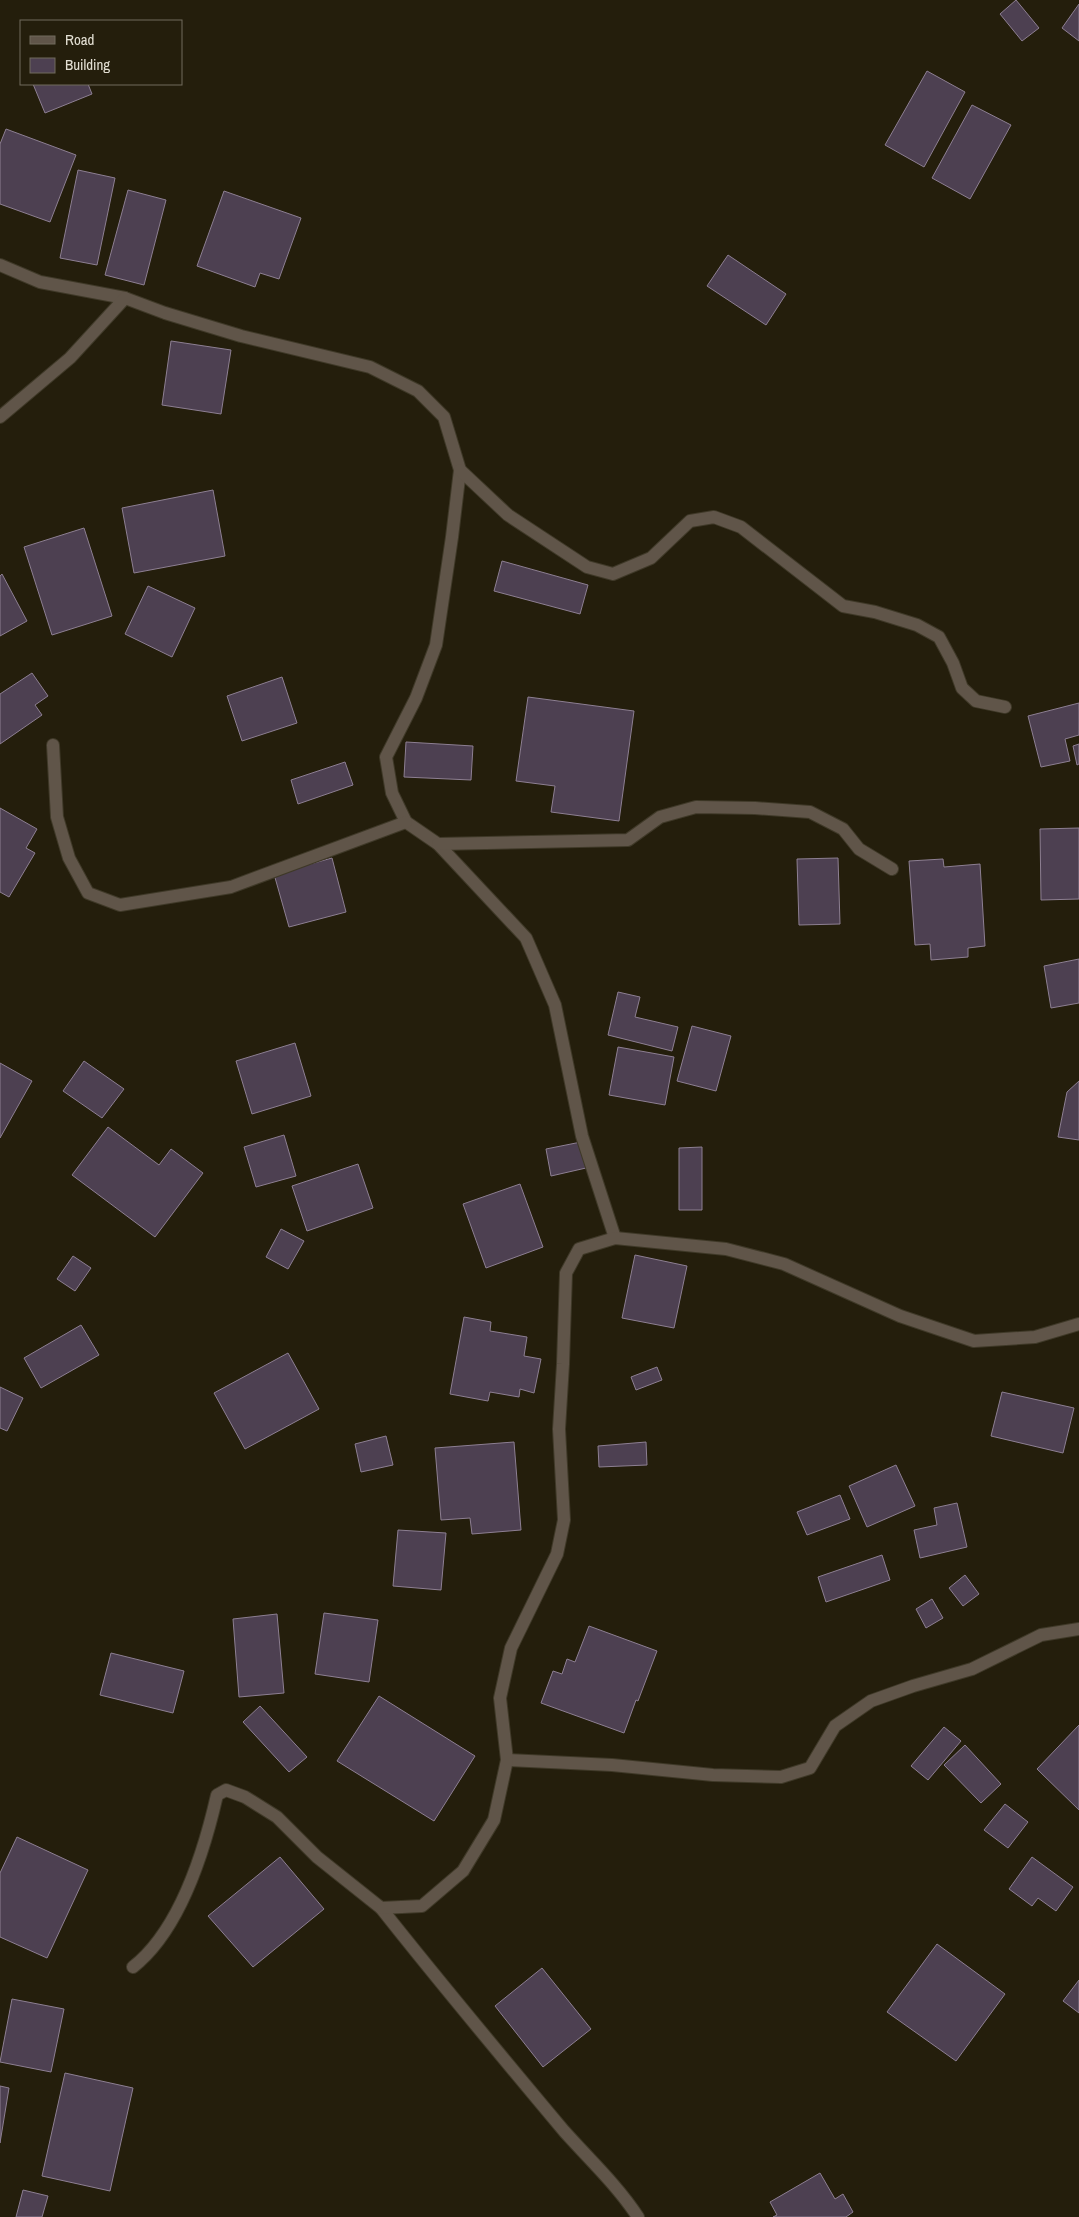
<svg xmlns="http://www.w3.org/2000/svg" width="1079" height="2217" font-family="'Archivo Narrow',sans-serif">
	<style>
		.building { fill: #4d4051; stroke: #8d7f92 }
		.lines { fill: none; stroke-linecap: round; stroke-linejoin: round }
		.street-casing { stroke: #3f3928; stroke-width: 14 }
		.street { stroke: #605549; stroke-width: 12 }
	</style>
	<rect width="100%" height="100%" fill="#241e0c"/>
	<!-- building -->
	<g class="building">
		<polygon points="1016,0 1039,28 1022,41 1000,14"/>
		<polygon points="1079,4 1079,41 1062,28"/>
		<polygon points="927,71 965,92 924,167 885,145"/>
		<polygon points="33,84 88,84 92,94 45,113"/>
		<polygon points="972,105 1011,125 970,199 932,178"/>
		<polygon points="6,129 76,155 50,222 0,204 0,144"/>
		<polygon points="78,170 115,178 97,265 60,258"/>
		<polygon points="128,190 166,200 144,285 105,275"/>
		<polygon points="224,191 301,218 279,279 260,273 255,287 197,266"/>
		<polygon points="728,255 786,294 766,325 707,286"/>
		<polygon points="171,341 231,350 221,414 162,405"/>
		<polygon points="213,490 225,556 134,573 122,508"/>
		<polygon points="84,528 112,616 52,635 24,547"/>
		<polygon points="502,561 588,585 580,614 494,591"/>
		<polygon points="2,574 27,621 0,636 0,576"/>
		<polygon points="148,586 195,608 172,657 125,634"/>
		<polygon points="32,673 48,696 35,705 42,715 0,744 0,694"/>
		<polygon points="282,677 297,723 242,741 227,696"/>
		<polygon points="528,697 634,711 619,821 551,812 555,786 516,781"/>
		<polygon points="1079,703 1079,735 1065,739 1070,761 1041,767 1028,716"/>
		<polygon points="406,742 473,746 471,780 404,777"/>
		<polygon points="1079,744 1079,764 1077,765 1073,746"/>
		<polygon points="345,762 353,785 298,804 291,780"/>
		<polygon points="0,808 37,829 26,848 35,853 9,897 0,892"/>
		<polygon points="1079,828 1079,899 1041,900 1040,829"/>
		<polygon points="332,858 346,912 289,927 274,874"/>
		<polygon points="838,858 840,924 799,925 797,859"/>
		<polygon points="943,859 944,867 980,864 985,946 968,948 968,957 931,960 930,944 915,945 909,861"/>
		<polygon points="1079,959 1079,1003 1051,1008 1044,966"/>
		<polygon points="618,992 640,997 635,1017 678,1027 672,1051 608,1035"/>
		<polygon points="692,1026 731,1036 716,1091 677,1081"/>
		<polygon points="295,1043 311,1096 252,1114 236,1061"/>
		<polygon points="618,1047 674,1057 665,1105 609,1095"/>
		<polygon points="84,1061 124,1089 102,1118 63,1091"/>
		<polygon points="0,1063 32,1081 0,1138"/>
		<polygon points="1079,1081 1079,1140 1058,1137 1067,1092"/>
		<polygon points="108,1127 159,1165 171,1149 203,1173 155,1237 72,1175"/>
		<polygon points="284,1135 296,1176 256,1187 244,1147"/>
		<polygon points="581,1142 586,1168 551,1176 546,1149"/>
		<polygon points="702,1147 702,1210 679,1210 679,1148"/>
		<polygon points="358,1164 373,1208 307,1231 292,1186"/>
		<polygon points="520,1184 543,1247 486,1268 463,1204"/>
		<polygon points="281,1229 304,1241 288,1269 266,1257"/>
		<polygon points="635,1255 687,1266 674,1328 622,1318"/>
		<polygon points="73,1256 91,1268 75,1291 57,1279"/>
		<polygon points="464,1317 491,1322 490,1331 527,1337 524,1356 541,1359 534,1393 520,1389 519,1397 490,1392 488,1401 450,1394"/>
		<polygon points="81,1325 99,1355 41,1388 24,1358"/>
		<polygon points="288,1353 319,1409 245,1449 214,1393"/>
		<polygon points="657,1367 662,1380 636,1390 631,1377"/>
		<polygon points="0,1387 23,1398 7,1431 0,1428"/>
		<polygon points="1002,1392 1074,1408 1063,1453 991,1436"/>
		<polygon points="386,1436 393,1465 361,1472 355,1444"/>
		<polygon points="514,1442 521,1530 472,1534 470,1518 441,1520 435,1448"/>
		<polygon points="646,1442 647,1465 599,1467 598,1446"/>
		<polygon points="896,1465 915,1506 867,1527 849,1486"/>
		<polygon points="840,1495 850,1519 807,1535 797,1512"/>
		<polygon points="957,1503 967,1547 920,1558 914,1530 937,1525 934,1508"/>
		<polygon points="398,1530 446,1533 441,1590 393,1586"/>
		<polygon points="882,1555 890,1580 826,1602 818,1577"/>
		<polygon points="965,1575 979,1594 963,1606 949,1588"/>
		<polygon points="932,1599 943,1618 926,1628 916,1609"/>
		<polygon points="324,1613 378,1620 369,1682 315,1674"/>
		<polygon points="277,1614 284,1693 239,1697 233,1619"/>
		<polygon points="589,1626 657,1651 638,1701 636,1700 624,1733 541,1703 553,1671 562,1674 567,1659 575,1662"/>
		<polygon points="111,1653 184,1671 173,1713 100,1695"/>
		<polygon points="379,1696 475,1756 434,1821 337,1761"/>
		<polygon points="260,1706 307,1757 289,1772 243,1722"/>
		<polygon points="1079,1725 1079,1810 1037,1769"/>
		<polygon points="944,1727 961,1741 928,1780 911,1766"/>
		<polygon points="965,1745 1001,1784 981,1803 944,1765"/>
		<polygon points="1005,1804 1028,1822 1008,1848 984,1830"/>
		<polygon points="17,1837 88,1870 47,1958 0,1937 0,1873"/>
		<polygon points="280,1857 324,1909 253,1967 208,1916"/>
		<polygon points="1032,1857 1073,1887 1056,1911 1038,1898 1032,1906 1009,1889"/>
		<polygon points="937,1944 1005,1994 956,2061 887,2012"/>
		<polygon points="542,1968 591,2029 543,2067 495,2006"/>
		<polygon points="1079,1980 1079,2013 1063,2001"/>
		<polygon points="12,1999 64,2009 51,2072 0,2062"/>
		<polygon points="65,2073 133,2088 110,2191 42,2176"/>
		<polygon points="0,2086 9,2088 0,2143"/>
		<polygon points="820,2173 835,2199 843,2194 853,2212 846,2217 773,2217 777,2215 770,2202"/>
		<polygon points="23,2190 48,2196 42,2217 16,2217"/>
	</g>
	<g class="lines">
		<defs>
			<g id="street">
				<polyline points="0,265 40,282 125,298 165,313 241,336 370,367 418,391 444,417 460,470 452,537 436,645 416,698 386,757 392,793 406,822 438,844 526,938 555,1005 582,1136 615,1238"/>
				<polyline points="0,417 70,358 125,298"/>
				<polyline points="460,470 508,515 587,567 613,574 651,558 690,521 714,517 741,527 843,606 875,612 917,625 939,637 953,663 962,688 976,701 1005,707"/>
				<polyline points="53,745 57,817 69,858 88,893 120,905 231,887 406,822"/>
				<polyline points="438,844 628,840 660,817 696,807 755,808 810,812 843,829 859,849 892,869"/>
				<polyline points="507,1760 612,1765 713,1775 781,1777 810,1768 835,1726 871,1701 913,1686 972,1669 1041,1635 1079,1629"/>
				<path d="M381,1908c60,76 121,149 183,223 25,28 53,54 74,86"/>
				<path d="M133,1967c47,-37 71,-115 84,-172l9,-5 19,7 32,20 40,40 64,51 41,-2 41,-35 31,-51 13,-60 -7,-62 11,-50 46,-94 7,-34 -5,-91 4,-65 3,-91 13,-24 36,-11 111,11 58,15 116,52 74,25 61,-4 44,-13"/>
			</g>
		</defs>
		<!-- street casing -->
		<use href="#street" class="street-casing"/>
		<!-- street -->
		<use href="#street" class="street"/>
	</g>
	<!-- legend -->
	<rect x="20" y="20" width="162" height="65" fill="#241e0c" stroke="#706b5c"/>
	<rect x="30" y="36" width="25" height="8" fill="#605549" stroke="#706b5c"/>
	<text x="65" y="45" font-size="15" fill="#e3dfd3">Road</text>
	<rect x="30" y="58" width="25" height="15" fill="#4d4051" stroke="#706b5c"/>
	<text x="65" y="70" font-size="15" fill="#e3dfd3">Building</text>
</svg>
